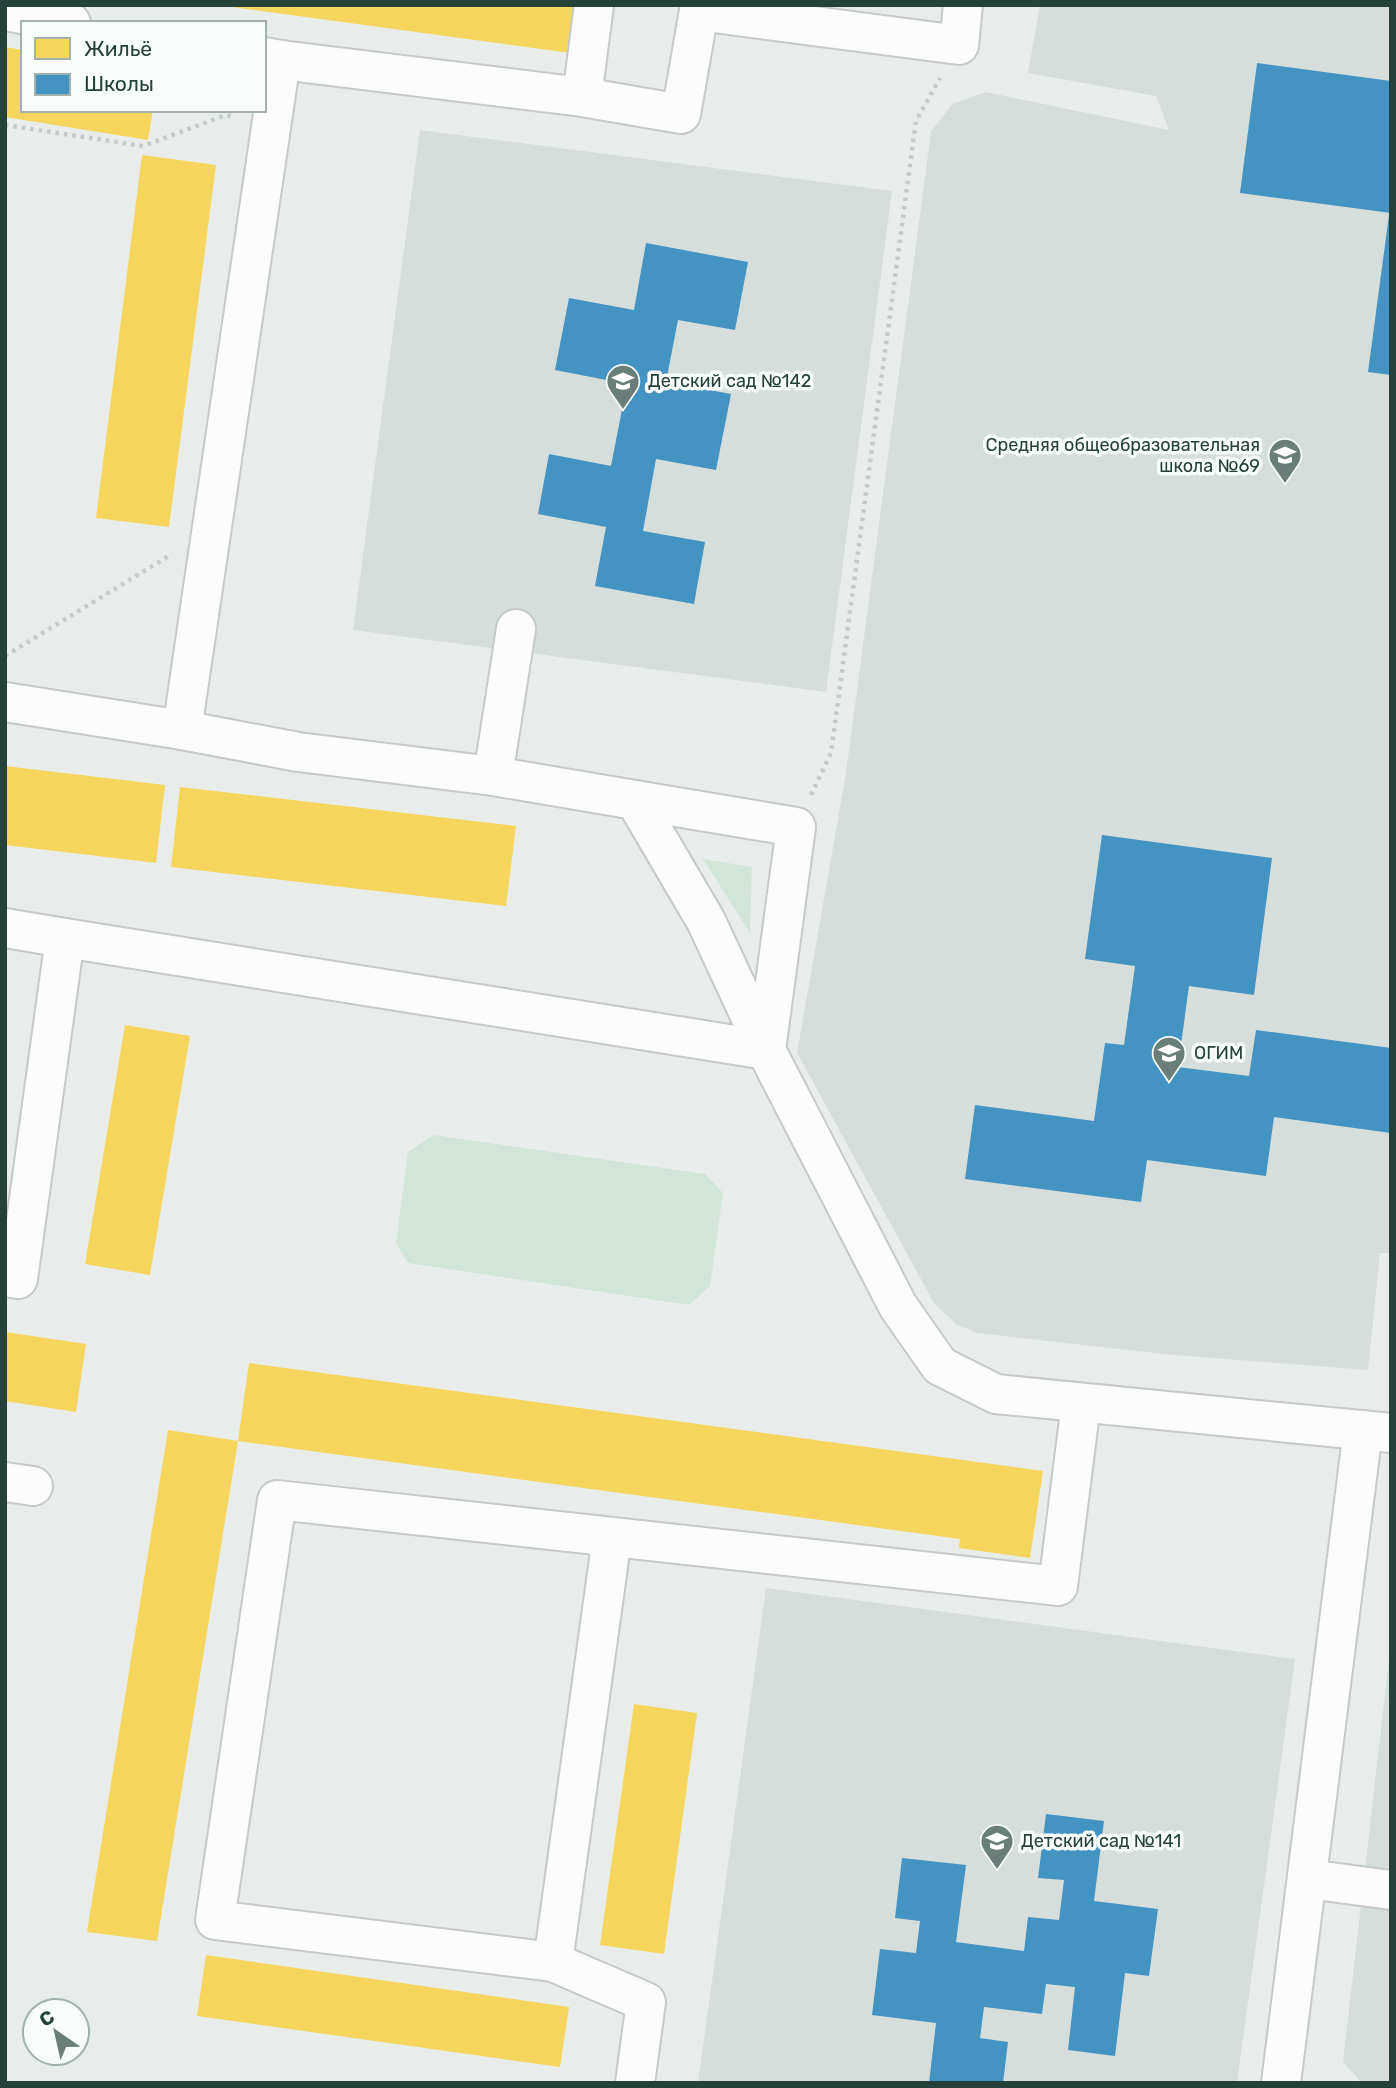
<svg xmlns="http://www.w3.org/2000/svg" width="1396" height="2088" font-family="Rubik,sans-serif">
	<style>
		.built { fill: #d6dedb }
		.green { fill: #d1e6d8 }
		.homes { fill: #f6d55c }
		.schools { fill: #4393c3 }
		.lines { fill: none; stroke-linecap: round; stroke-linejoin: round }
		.minor-casing { stroke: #c5cac8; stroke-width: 42 }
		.path { stroke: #c3ccca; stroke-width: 4.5; stroke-dasharray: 3.5 5; stroke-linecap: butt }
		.minor { stroke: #fcfcfc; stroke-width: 38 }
		.labels { text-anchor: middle; stroke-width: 7; stroke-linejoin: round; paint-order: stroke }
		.poi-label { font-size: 18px; fill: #24423a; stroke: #f7fbf9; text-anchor: start }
	</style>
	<rect width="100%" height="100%" fill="#e8edeb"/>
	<!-- built -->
	<g class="built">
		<polygon points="1040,5 1391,5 1391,1253 1380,1253 1368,1370 1173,1355 977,1333 956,1324 934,1303 797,1053 846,773 931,132 952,104 986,92 1169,130 1156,96 1028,73"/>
		<polygon points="420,130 892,191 826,692 353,630"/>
		<polygon points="766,1588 1295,1659 1237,2083 698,2083"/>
		<polygon points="1391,1642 1391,2083 1362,2083 1343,2062"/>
	</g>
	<!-- green -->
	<g class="green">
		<polygon points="703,859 752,867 750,933"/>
		<polygon points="433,1135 705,1174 723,1193 710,1286 689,1305 408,1263 396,1243 408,1152"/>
	</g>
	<!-- homes -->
	<g class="homes">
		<polygon points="232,5 577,5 570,53 232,7"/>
		<polygon points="5,47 23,50 23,110 153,110 148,140 5,117"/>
		<polygon points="142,155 216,165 169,527 96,518"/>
		<polygon points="5,766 165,785 156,863 5,845"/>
		<polygon points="180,787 516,826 506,906 171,867"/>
		<polygon points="125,1025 190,1036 150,1275 85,1264"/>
		<polygon points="5,1332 86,1344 76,1412 5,1401"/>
		<polygon points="249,1363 1043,1471 1030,1558 959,1548 960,1539 238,1441"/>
		<polygon points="168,1430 238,1441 157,1941 87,1932"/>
		<polygon points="634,1704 697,1713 664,1954 600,1945"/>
		<polygon points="206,1955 569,2007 560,2067 197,2016"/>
	</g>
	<!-- schools -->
	<g class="schools">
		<polygon points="1257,63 1391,81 1391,213 1240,193"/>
		<polygon points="1389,215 1391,215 1391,375 1368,372"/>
		<polygon points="646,243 748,262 735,330 678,320 666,382 731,394 716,470 656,459 643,531 705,542 694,604 595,586 606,527 538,514 549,454 611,466 627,384 555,370 569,298 634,310"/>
		<polygon points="1102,835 1272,858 1254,995 1189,986 1178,1067 1249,1076 1256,1030 1391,1048 1391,1133 1274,1117 1266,1176 1147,1160 1141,1202 965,1179 975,1105 1094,1121 1105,1043 1124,1045 1135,966 1085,959"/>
		<polygon points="1046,1814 1104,1821 1094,1901 1158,1909 1149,1976 1125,1973 1115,2056 1068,2050 1075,1987 1046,1984 1042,2014 984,2007 980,2038 1008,2042 1003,2083 929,2083 936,2023 872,2015 880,1949 916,1953 920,1921 895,1918 902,1858 966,1865 956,1942 1024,1951 1028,1917 1059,1920 1064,1880 1038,1878"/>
	</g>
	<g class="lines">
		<defs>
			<g id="minor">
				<polyline points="5,11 71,23"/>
				<polyline points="699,11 959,45 963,5"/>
				<polyline points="281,60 582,97 594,5"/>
				<polyline points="582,97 681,114 700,5"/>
				<polyline points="5,702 182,730 298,752 493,776 635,800 706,921 766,1050 898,1306 940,1366 996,1394 1391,1433"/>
				<polyline points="182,730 281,60 264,57"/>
				<polyline points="493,776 516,629"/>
				<polyline points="5,928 65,938 18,1279 5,1277"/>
				<polyline points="65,938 766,1050 796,827 635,800"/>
				<polyline points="5,1482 33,1486"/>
				<polyline points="1308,1879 1391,1890"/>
				<polyline points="553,1962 612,1538"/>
				<polyline points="635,2083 646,2002 553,1962 215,1920 277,1500 1058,1586 1081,1404"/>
				<polyline points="1281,2083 1363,1430"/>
			</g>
		</defs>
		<!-- minor casing -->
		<use href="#minor" class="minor-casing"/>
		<!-- path -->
		<g class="path">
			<polyline points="5,125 143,146 226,115 235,117"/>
			<polyline points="5,656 172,554"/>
			<polyline points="811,795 831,753 916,121 940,78"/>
		</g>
		<!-- minor -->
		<use href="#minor" class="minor"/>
	</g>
	<!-- icons -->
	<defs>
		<symbol id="school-pin" viewBox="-11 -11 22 30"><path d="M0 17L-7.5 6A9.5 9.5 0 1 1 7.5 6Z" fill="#697e78" stroke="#f7fbf9"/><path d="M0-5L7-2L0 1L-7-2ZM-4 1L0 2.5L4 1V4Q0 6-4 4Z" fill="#fff"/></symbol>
	</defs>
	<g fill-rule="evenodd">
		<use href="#school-pin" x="604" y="362" width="38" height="52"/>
		<use href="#school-pin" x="1266" y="436" width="38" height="52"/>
		<use href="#school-pin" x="1150" y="1034" width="38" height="52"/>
		<use href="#school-pin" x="978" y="1822" width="38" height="52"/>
	</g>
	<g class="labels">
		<!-- poi labels -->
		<g class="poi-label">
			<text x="648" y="387">Детский сад №142</text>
			<text x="1260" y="451" text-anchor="end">Средняя общеобразовательная<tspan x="1260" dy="21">школа №69</tspan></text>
			<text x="1194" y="1059">ОГИМ</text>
			<text x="1021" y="1847">Детский сад №141</text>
		</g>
	</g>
	<!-- border -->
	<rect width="1396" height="2088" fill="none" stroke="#24423a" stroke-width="14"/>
	<!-- legend -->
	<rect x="21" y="21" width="245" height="91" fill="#f7fbf9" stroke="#a3b1ad" stroke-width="2"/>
	<rect x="35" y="38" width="35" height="21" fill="#f6d55c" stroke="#a3b1ad" stroke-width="2"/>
	<text x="84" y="56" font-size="21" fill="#24423a">Жильё</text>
	<rect x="35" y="74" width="35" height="21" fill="#4393c3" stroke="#a3b1ad" stroke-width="2"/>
	<text x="84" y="91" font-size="21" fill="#24423a">Школы</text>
	<!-- north arrow -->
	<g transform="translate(56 2032) rotate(326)"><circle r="33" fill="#f7fbf9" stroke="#a3b1ad" stroke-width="2"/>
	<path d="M0-5L12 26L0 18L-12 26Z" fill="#697e78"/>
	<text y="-10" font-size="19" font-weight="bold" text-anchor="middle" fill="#24423a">С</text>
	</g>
</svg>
